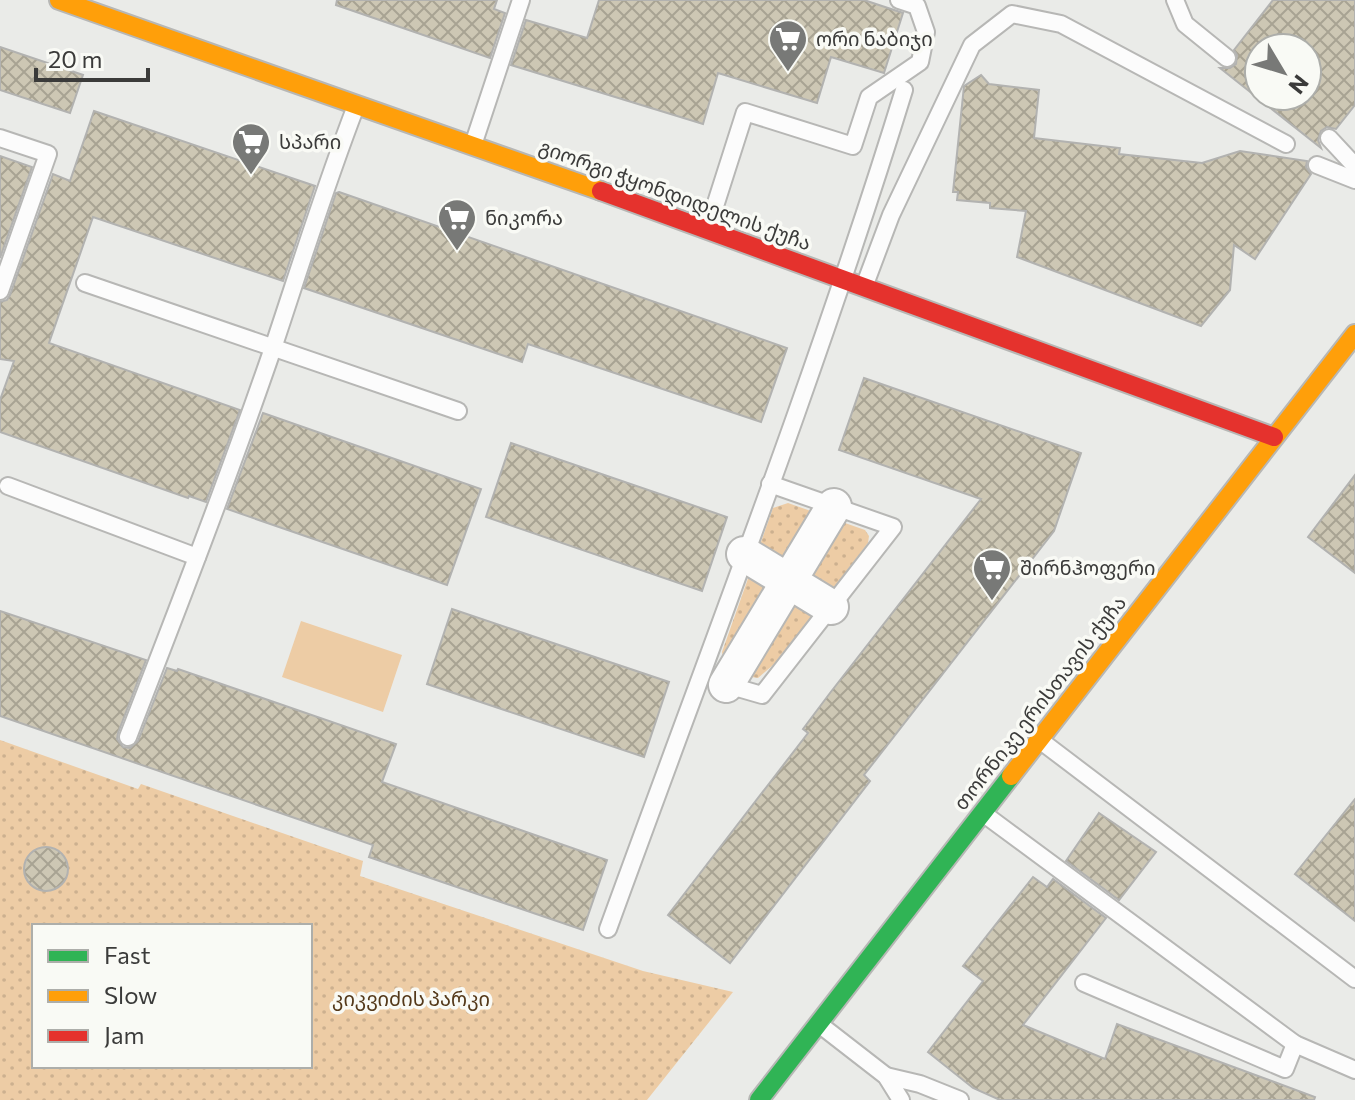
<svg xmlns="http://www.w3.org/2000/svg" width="1355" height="1100" font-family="Commissioner,'Noto Sans Georgian',sans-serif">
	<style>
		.grass { fill: #edcca5 }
		.park { fill: url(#park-dots); fill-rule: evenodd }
		.building { fill: url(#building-cross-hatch); stroke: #b2b2b0; stroke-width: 2; fill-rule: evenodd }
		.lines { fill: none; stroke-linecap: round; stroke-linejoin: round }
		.lane-casing { stroke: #b7b7b5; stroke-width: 20 }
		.street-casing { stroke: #b7b7b5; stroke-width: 38 }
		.fast-casing { stroke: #b7b7b5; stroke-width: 22 }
		.slow-casing { stroke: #b7b7b5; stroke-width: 22 }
		.jam-casing { stroke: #b7b7b5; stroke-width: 22 }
		.lane { stroke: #fcfcfc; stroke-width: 16 }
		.street { stroke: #fcfcfc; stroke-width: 34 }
		.fast { stroke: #30b455; stroke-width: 18 }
		.slow { stroke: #ff9f0a; stroke-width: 18 }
		.jam { stroke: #e5322d; stroke-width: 18 }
		.labels { text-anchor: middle; stroke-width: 7; stroke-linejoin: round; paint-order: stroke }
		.poi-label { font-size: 20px; fill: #3b3b3a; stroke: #f9faf5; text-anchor: start }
		.street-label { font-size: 20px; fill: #3b3b3a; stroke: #f9faf5 }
		.park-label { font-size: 20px; fill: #54391a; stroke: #f9faf5 }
	</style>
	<defs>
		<pattern id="park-dots" width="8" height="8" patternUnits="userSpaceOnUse" patternTransform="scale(2)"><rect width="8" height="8" fill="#edcca5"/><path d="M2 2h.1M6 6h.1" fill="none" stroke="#ccb08f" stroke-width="1.8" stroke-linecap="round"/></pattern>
		<pattern id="building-cross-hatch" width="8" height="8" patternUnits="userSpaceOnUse" patternTransform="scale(2)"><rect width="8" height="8" fill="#cdc7b4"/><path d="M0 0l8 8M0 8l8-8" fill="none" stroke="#a8a393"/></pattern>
	</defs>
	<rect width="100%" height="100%" fill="#eaebe8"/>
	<!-- grass -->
	<polygon class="grass" points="301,621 402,655 383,712 282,677"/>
	<!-- park -->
	<g class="park">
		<polygon points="788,503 865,530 869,536 868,543 779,660 758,678 738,675 724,663 722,652 773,508"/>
		<path d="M0,740l138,49 3,-5 222,77 -3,15 283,95 90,21 -86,108h-647zM34,926h276v140h-276z"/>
	</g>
	<!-- building -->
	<g class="building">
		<polygon points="337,0 497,0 494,9 505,13 490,58 336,5"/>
		<polygon points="599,0 864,0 903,13 884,73 831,57 817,103 718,73 703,124 511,65 526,20 587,38"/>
		<path d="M1273,0h82v105l-19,24 -9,-2 -6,4 -3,9 3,8 -101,-80h10l6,-4 1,-9 -3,-5zM1259,48h48v48h-48z"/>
		<polygon points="0,47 83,75 70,113 0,90"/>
		<polygon points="981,75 989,84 1039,90 1034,138 1120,148 1119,154 1202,163 1240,151 1307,161 1306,167 1311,174 1255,259 1234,245 1230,290 1201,326 1017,257 1026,211 990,208 990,203 957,200 958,192 953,192 964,86"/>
		<polygon points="94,111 315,186 283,281 93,217 49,343 240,410 206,502 189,496 188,498 0,432 0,400 14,361 0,359 0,302 7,300 10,295 53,174 70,181"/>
		<polygon points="0,156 32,167 0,258"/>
		<polygon points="339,192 787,348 761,422 528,344 522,362 304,288 336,193"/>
		<polygon points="864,378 1081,453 1054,531 864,775 870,781 730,963 668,915 808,733 803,729 830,693 981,499 839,450"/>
		<polygon points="263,413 481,489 447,585 227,509"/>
		<polygon points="511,443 727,517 702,591 486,517"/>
		<polygon points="1355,475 1355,573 1308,537"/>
		<polygon points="452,609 669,682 644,757 427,684"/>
		<polygon points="0,611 146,660 118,733 117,739 123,747 130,748 138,741 167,668 177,671 178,669 396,744 382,782 607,860 583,930 369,857 373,845 0,716"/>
		<polygon points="1355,799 1355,921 1295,874"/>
		<polygon points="1099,813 1156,852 1119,900 1066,861"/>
		<circle cx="46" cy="869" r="22"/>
		<polygon points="1033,877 1047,887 1053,879 1106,918 1023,1025 1105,1059 1117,1024 1315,1097 1314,1100 1000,1100 973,1088 928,1052 983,981 963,966"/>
	</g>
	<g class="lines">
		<defs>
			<g id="lane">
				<polyline points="1175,0 1185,24 1227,58"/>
				<polyline points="0,138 48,154 0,291"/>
				<polyline points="1329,138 1355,166"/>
				<polyline points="474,142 521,0"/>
				<polyline points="1317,165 1355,180"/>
				<polyline points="708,228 745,112 853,146 869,97 920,62 926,32 917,6 899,0"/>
				<polyline points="85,283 458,411"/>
				<polyline points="864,287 891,215 972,45 1012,14 1061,24 1286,144"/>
				<polyline points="8,486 197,557"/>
				<polyline points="724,684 762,695 893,527 770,484"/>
				<path d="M128,737c50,-129 100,-258 145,-389 27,-81 52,-162 83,-242"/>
				<polyline points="1041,741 1355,979"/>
				<polyline points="984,814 1295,1044"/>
				<path d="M608,929c101,-278 209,-556 296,-839"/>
				<polyline points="1084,983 1285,1069 1295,1044 1355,1070"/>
				<polyline points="819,1024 886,1076 901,1100"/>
				<polyline points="886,1076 920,1084 960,1100"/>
			</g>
			<g id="street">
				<polyline points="744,554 831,607"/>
				<polyline points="726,685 834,506"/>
			</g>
			<polyline id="fast" points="759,1100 1011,776"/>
			<g id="slow">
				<polyline points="59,0 601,191"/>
				<polyline points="1011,776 1355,334"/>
			</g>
			<polyline id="jam" points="601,191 1274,437"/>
		</defs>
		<!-- lane casing -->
		<use href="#lane" class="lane-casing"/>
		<!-- street casing -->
		<use href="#street" class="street-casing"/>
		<!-- fast casing -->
		<use href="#fast" class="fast-casing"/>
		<!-- slow casing -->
		<use href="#slow" class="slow-casing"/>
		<!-- jam casing -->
		<use href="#jam" class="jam-casing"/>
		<!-- lane -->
		<use href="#lane" class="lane"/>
		<!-- street -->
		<use href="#street" class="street"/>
		<!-- fast -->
		<use href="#fast" class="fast"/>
		<!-- slow -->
		<use href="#slow" class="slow"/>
		<!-- jam -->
		<use href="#jam" class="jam"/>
	</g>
	<!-- icons -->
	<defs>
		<symbol id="supermarket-pin" viewBox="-11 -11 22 30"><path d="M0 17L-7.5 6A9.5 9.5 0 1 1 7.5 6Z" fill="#787977" stroke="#f9faf5"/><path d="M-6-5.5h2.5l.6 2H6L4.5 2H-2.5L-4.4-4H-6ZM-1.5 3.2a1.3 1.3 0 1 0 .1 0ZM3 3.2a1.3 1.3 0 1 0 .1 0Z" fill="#fff"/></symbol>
	</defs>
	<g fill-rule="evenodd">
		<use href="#supermarket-pin" x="766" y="17" width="44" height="60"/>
		<use href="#supermarket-pin" x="229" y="120" width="44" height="60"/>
		<use href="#supermarket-pin" x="435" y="196" width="44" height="60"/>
		<use href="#supermarket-pin" x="970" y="546" width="44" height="60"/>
	</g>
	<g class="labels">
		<!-- poi labels -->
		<g class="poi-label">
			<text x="816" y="46">ორი ნაბიჯი</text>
			<text x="279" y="149">სპარი</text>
			<text x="485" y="225">ნიკორა</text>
			<text x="1020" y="575">შირნჰოფერი</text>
		</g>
		<!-- street labels -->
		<g class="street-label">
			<text transform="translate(675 195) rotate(20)" y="7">გიორგი ჭყონდიდელის ქუჩა</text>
			<text transform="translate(1040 703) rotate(-52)" y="7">თორნიკე ერისთავის ქუჩა</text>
		</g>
		<!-- park labels -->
		<g class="park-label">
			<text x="411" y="1006">კიკვიძის პარკი</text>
		</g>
	</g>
	<!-- legend -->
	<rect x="32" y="924" width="280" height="144" fill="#f9faf5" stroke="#adaeaa" stroke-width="2"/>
	<rect x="48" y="950" width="40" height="12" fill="#30b455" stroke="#adaeaa" stroke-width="2"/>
	<text x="104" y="964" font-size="24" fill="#3b3b3a">Fast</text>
	<rect x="48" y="990" width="40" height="12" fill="#ff9f0a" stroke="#adaeaa" stroke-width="2"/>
	<text x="104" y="1004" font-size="24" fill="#3b3b3a">Slow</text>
	<rect x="48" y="1030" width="40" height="12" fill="#e5322d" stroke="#adaeaa" stroke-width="2"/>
	<text x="104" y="1044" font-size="24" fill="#3b3b3a">Jam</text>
	<!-- north arrow -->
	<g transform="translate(1283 72) rotate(128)"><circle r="38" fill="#f9faf5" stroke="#adaeaa" stroke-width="2"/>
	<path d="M0-6L14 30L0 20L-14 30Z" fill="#787977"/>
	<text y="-12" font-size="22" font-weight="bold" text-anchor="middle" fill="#3b3b3a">N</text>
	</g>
	<!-- scale -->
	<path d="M36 68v12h112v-12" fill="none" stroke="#3b3b3a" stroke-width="4"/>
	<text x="48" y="68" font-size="24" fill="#3b3b3a" stroke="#f9faf5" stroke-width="6" paint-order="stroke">20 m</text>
</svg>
